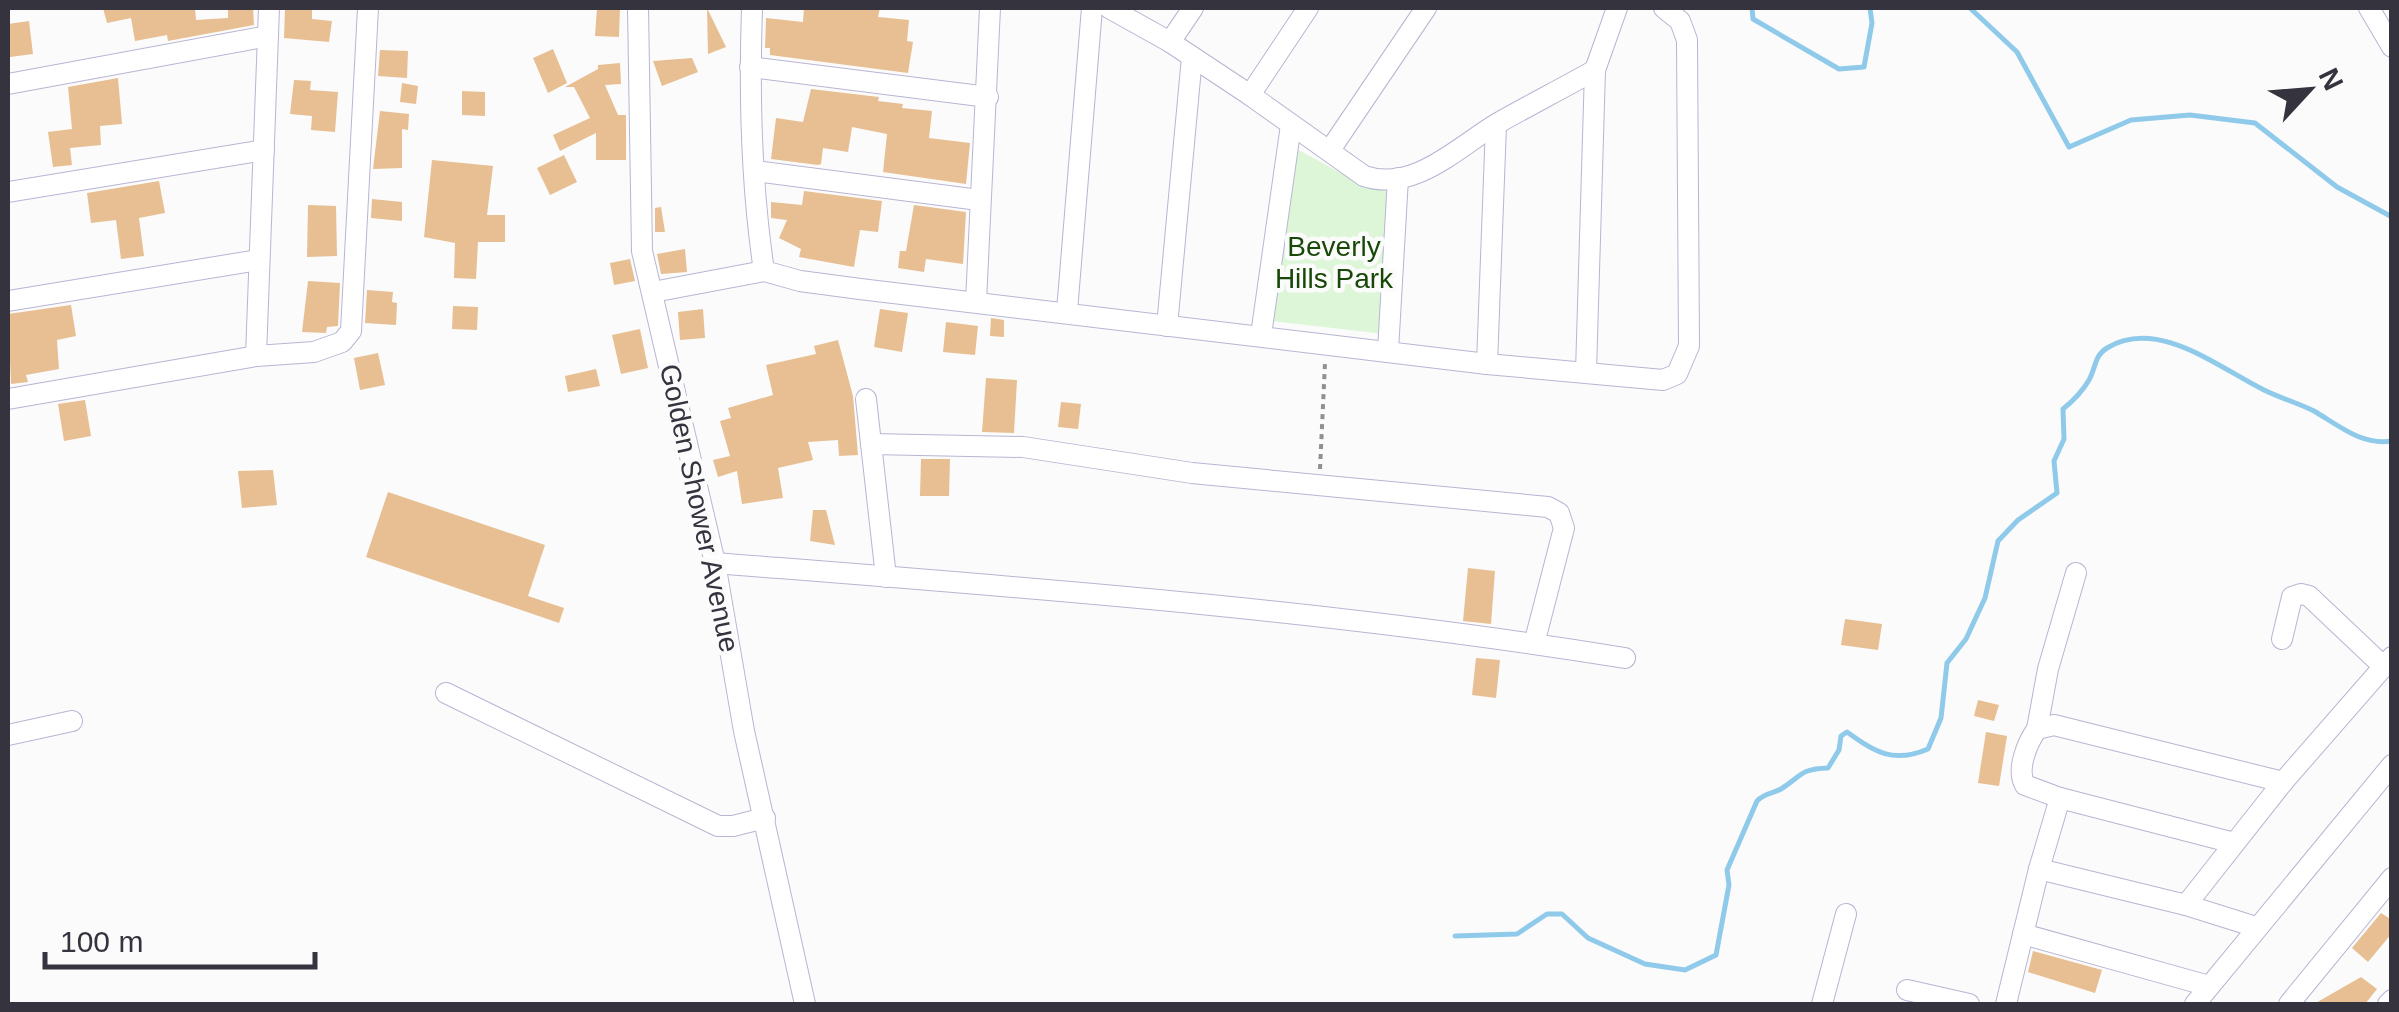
<svg xmlns="http://www.w3.org/2000/svg" width="2399" height="1012" font-family="Helvetica,sans-serif">
	<style>
		.green { fill: #ddf6d7 }
		.lines { fill: none; stroke-linecap: round; stroke-linejoin: round }
		.stream { stroke: #90caea; stroke-width: 5 }
		.building { fill: #e7bf92 }
		.minor-casing { stroke: #b8b5d2; stroke-width: 22 }
		.path { stroke: #8f8f95; stroke-width: 4; stroke-dasharray: 5 5; stroke-linecap: butt }
		.minor { stroke: #fff; stroke-width: 20 }
		.labels { text-anchor: middle; stroke-width: 9; stroke-linejoin: round; paint-order: stroke }
		.park-label { font-size: 28px; fill: #184808; stroke: #fbfbfb }
		.street-label { font-size: 28px; fill: #34333e; stroke: #fbfbfb }
	</style>
	<rect width="100%" height="100%" fill="#fbfbfb"/>
	<!-- green -->
	<polygon class="green" points="1293,147 1363,185 1393,181 1384,334 1272,321"/>
	<g class="lines">
		<!-- stream -->
		<g class="stream">
			<polyline points="1752,8 1753,19 1839,69 1864,67 1872,23 1870,8"/>
			<polyline points="1970,8 2017,52 2069,147 2131,120 2190,115 2255,123 2337,187 2392,217"/>
			<path d="M1455,936l62,-2 30,-20h15l26,24 57,26 40,6 31,-15 13,-70 -2,-15 30,-69c8,-8 15,-7 24,-12 21,-13 18,-20 47,-21l11,-18 2,-14 6,-4c28,20 46,32 81,17l13,-31 6,-55 19,-24 19,-41 13,-57 20,-21 39,-27 -3,-32 10,-22 -1,-30c10,-8 19,-17 26,-29 7,-12 5,-24 18,-32 51,-31 112,20 157,42 16,8 34,13 50,21 24,14 48,35 78,30"/>
		</g>
	</g>
	<!-- building -->
	<g class="building">
		<polygon points="103,8 195,8 196,20 228,18 228,9 253,8 254,25 168,41 167,35 135,41 131,18 107,23"/>
		<polygon points="285,8 312,8 312,19 332,21 329,42 284,38"/>
		<polygon points="597,8 620,8 619,37 595,36"/>
		<polygon points="707,8 726,47 708,54"/>
		<polygon points="804,8 880,8 878,17 909,20 907,41 913,42 908,73 770,55 770,48 765,48 766,18 803,22"/>
		<polygon points="29,21 33,54 10,57 8,24"/>
		<polygon points="553,49 567,83 548,93 533,58"/>
		<polygon points="380,50 408,51 407,78 378,76"/>
		<polygon points="692,58 698,72 662,86 653,61"/>
		<polygon points="620,63 621,84 605,85 618,115 626,115 626,160 596,160 596,133 560,151 553,135 590,118 574,87 565,87 598,69 598,65"/>
		<polygon points="118,78 122,124 100,126 101,145 70,148 72,165 53,167 48,132 72,129 68,87"/>
		<polygon points="294,80 311,81 310,90 338,92 335,132 311,130 312,116 290,114"/>
		<polygon points="402,83 418,86 416,104 400,102"/>
		<polygon points="811,89 879,97 878,101 903,104 902,108 932,111 929,138 970,143 966,184 883,172 887,134 852,127 848,152 823,148 821,164 818,165 771,159 776,118 803,122"/>
		<polygon points="462,91 485,92 485,116 462,115"/>
		<polygon points="380,111 409,114 408,130 402,129 402,168 373,169"/>
		<polygon points="564,155 577,182 550,195 537,168"/>
		<polygon points="432,160 493,166 487,215 505,215 505,242 478,242 476,279 454,278 455,243 424,237"/>
		<polygon points="159,181 165,213 139,218 144,256 121,259 116,220 91,223 87,193"/>
		<polygon points="804,191 882,201 878,232 860,230 854,267 799,257 801,249 779,238 787,220 771,218 771,202 802,205"/>
		<polygon points="372,199 402,202 402,221 371,218"/>
		<polygon points="308,205 336,206 337,256 307,257"/>
		<polygon points="914,205 966,212 963,264 926,259 924,272 898,268 900,251 906,251"/>
		<polygon points="661,207 665,232 655,232 655,208"/>
		<polygon points="685,249 687,272 661,274 657,254"/>
		<polygon points="630,259 635,281 614,285 610,263"/>
		<polygon points="308,281 340,283 338,326 327,327 326,333 302,332"/>
		<polygon points="367,290 393,292 392,302 397,303 396,325 365,323"/>
		<polygon points="71,305 76,336 57,340 59,369 26,375 28,382 11,384 8,314"/>
		<polygon points="453,306 478,307 477,330 452,329"/>
		<polygon points="703,309 705,338 680,340 678,312"/>
		<polygon points="880,309 908,313 902,352 874,347"/>
		<polygon points="991,318 1004,320 1004,337 990,336"/>
		<polygon points="946,322 978,326 975,355 943,352"/>
		<polygon points="640,329 648,368 621,374 612,335"/>
		<polygon points="838,340 853,396 858,455 839,456 838,440 808,442 813,460 778,468 783,498 742,504 737,471 718,477 713,460 730,456 720,421 731,418 728,408 773,395 766,365 816,354 814,346"/>
		<polygon points="378,353 385,385 360,390 354,358"/>
		<polygon points="596,369 600,386 568,392 565,376"/>
		<polygon points="986,378 1017,380 1014,433 982,432"/>
		<polygon points="85,400 91,436 64,441 58,404"/>
		<polygon points="1061,402 1081,404 1078,429 1058,427"/>
		<polygon points="921,459 950,459 949,496 920,496"/>
		<polygon points="273,470 277,505 242,508 238,471"/>
		<polygon points="388,492 545,545 528,596 564,608 559,623 366,557"/>
		<polygon points="813,510 826,510 835,545 810,541"/>
		<polygon points="1468,568 1495,571 1491,624 1463,621"/>
		<polygon points="1845,619 1882,624 1878,650 1841,645"/>
		<polygon points="1476,658 1500,660 1496,698 1472,695"/>
		<polygon points="1978,700 1999,705 1994,721 1974,716"/>
		<polygon points="1986,732 2007,736 1999,786 1978,783"/>
		<polygon points="2381,913 2392,920 2392,933 2368,962 2352,948"/>
		<polygon points="2033,951 2102,970 2095,993 2028,972"/>
		<polygon points="2361,977 2377,989 2365,1004 2314,1004"/>
	</g>
	<g class="lines">
		<defs>
			<g id="minor">
				<polyline points="638,8 642,251 715,563 744,731 805,1004"/>
				<path d="M752,8c-3,87 -1,176 12,263"/>
				<path d="M1109,8l61,34 80,53 114,81c50,17 95,-30 134,-53 32,-18 65,-35 97,-53"/>
				<polyline points="2369,8 2392,47"/>
				<polyline points="1170,42 1193,8"/>
				<polyline points="750,67 988,97"/>
				<polyline points="8,84 268,36"/>
				<polyline points="1250,95 1308,8"/>
				<polyline points="1330,150 1426,8"/>
				<polyline points="755,171 979,200"/>
				<polyline points="8,192 264,150"/>
				<polyline points="653,292 764,271 800,281 860,289 1487,364 1663,380 1677,374 1689,346 1687,40 1680,21 1664,8"/>
				<polyline points="8,301 258,260"/>
				<polyline points="976,302 990,8"/>
				<polyline points="1067,311 1092,8"/>
				<polyline points="1167,326 1192,57"/>
				<polyline points="1261,335 1291,125"/>
				<polyline points="1388,351 1398,178"/>
				<polyline points="256,356 269,8"/>
				<polyline points="1487,364 1496,125"/>
				<polyline points="1586,372 1595,70 1617,8"/>
				<polyline points="8,399 256,356 314,352 342,342 351,331 368,8"/>
				<polyline points="866,399 886,577"/>
				<polyline points="871,444 1023,447 1192,473 1548,507 1559,513 1564,528 1534,644"/>
				<path d="M715,563c304,24 609,46 910,95"/>
				<polyline points="2282,639 2292,597 2301,594 2309,596 2383,666"/>
				<polyline points="446,693 718,826 733,826 765,818"/>
				<polyline points="2037,729 2048,669 2076,573"/>
				<polyline points="8,735 72,721"/>
				<path d="M2234,843l-174,-45 -35,-13c-9,-15 2,-42 12,-56l17,-4 229,57"/>
				<polyline points="2039,869 2186,905 2256,927"/>
				<polyline points="2186,905 2283,782 2392,657"/>
				<polyline points="2023,934 2209,986"/>
				<polyline points="1907,990 1969,1004"/>
				<polyline points="1822,1004 1846,914"/>
				<polyline points="2006,1004 2039,869 2060,798"/>
				<polyline points="2195,1004 2392,765"/>
				<polyline points="2289,1004 2392,878"/>
				<polyline points="2388,1004 2392,1000"/>
			</g>
		</defs>
		<!-- minor casing -->
		<use href="#minor" class="minor-casing"/>
		<!-- path -->
		<polyline class="path" points="1320,469 1325,363"/>
		<!-- minor -->
		<use href="#minor" class="minor"/>
	</g>
	<g class="labels">
		<!-- park labels -->
		<g class="park-label">
			<text x="1334" y="256">Beverly<tspan x="1334" dy="32">Hills Park</tspan></text>
		</g>
		<!-- street labels -->
		<g class="street-label">
			<text transform="translate(700 508) rotate(78)" y="10">Golden Shower Avenue</text>
		</g>
	</g>
	<!-- border -->
	<rect width="2399" height="1012" fill="none" stroke="#34333e" stroke-width="20"/>
	<!-- north arrow -->
	<g transform="translate(2309 90) rotate(64)" stroke="#fbfbfb" stroke-width="8" paint-order="stroke">
	<path d="M0-8L18 38L0 25L-18 38Z" fill="#34333e"/>
	<text y="-15" font-size="28" font-weight="bold" text-anchor="middle" fill="#34333e">N</text>
	</g>
	<!-- scale -->
	<path d="M45 952v15h270v-15" fill="none" stroke="#34333e" stroke-width="5"/>
	<text x="60" y="952" font-size="30" fill="#34333e" stroke="#fbfbfb" stroke-width="8" paint-order="stroke">100 m</text>
</svg>
